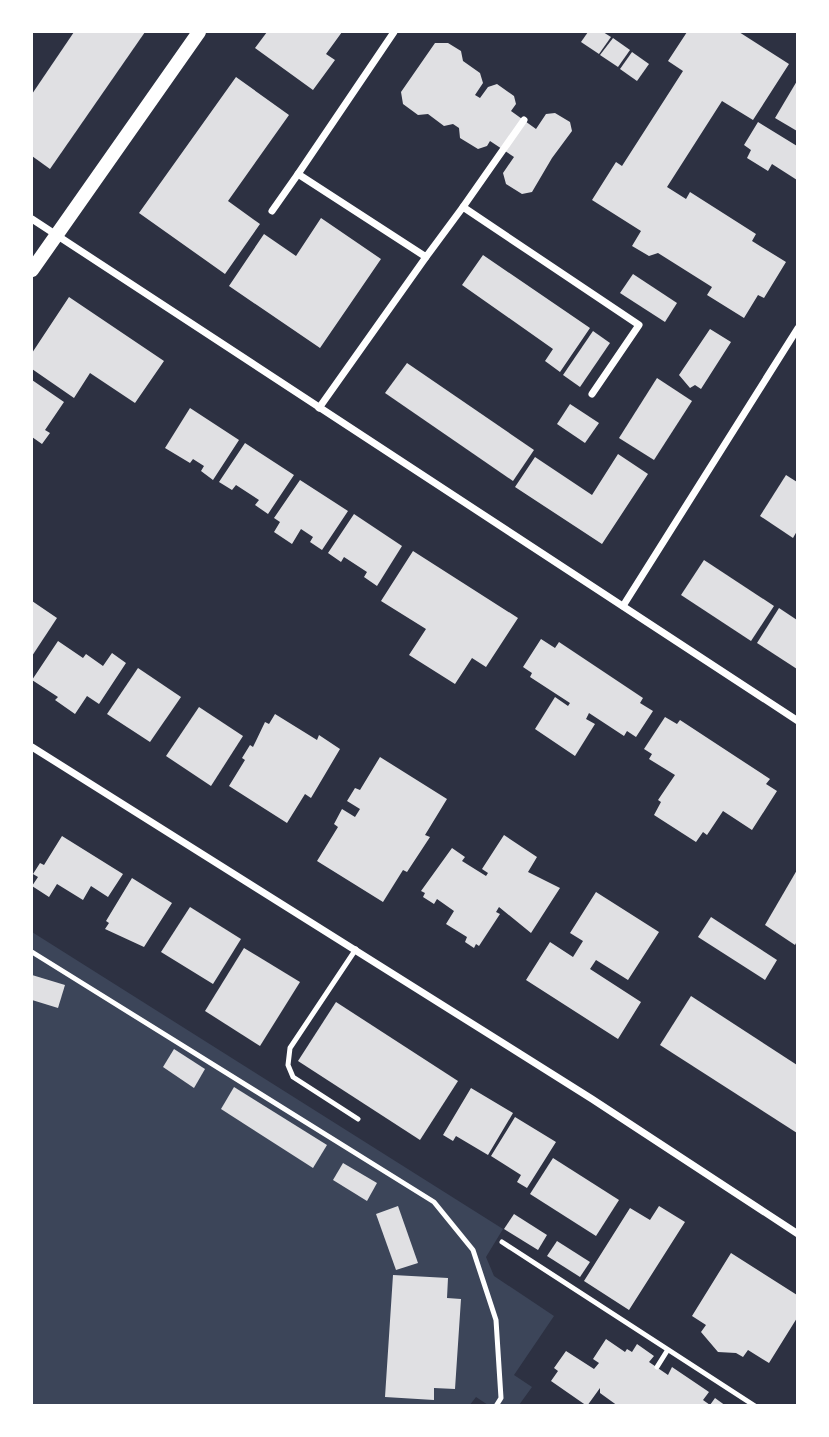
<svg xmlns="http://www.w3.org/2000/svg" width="829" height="1437" font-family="'Alegreya Sans',sans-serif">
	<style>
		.green { fill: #3c4559 }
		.building { fill: #e0e0e3 }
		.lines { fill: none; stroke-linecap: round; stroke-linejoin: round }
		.service { stroke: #fff; stroke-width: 5 }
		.minor { stroke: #fff; stroke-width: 7 }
		.secondary { stroke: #fff; stroke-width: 14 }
	</style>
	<rect width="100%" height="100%" fill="#2d3142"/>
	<!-- green -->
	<polygon class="green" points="32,932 503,1229 486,1257 494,1276 554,1316 514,1375 532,1387 519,1405 488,1405 476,1397 469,1406 32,1405"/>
	<!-- building -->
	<g class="building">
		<polygon points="74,32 145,32 50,169 32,156 32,94"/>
		<polygon points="267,32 342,32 326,54 335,60 313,90 255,48"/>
		<polygon points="588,32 603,32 611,37 599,54 581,42"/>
		<polygon points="687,32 739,32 789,64 753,120 722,101 667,187 686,199 690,192 756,234 752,241 786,262 764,298 758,295 744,318 707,295 712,287 658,253 649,256 632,246 641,231 592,200 616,162 622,166 683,71 668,61"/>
		<polygon points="613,38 630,50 618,67 600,55"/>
		<polygon points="435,43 448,43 461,51 463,61 480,73 483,83 475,95 480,98 488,87 497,84 514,96 516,104 511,111 536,129 546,114 555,113 570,122 572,131 552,158 532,192 522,194 506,184 503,173 514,157 490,141 487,146 478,149 460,138 459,128 453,124 444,126 428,114 418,115 403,104 401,92"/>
		<polygon points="632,52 649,64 637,81 620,69"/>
		<polygon points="236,77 289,115 228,201 260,224 225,274 139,213"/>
		<polygon points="797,81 797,131 775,118"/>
		<polygon points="758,122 797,146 797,180 772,164 768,171 747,158 751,150 744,145"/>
		<polygon points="321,218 381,259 320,348 229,286 264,234 296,256"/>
		<polygon points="483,255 590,328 560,372 545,361 553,349 462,285"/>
		<polygon points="633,274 677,303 665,322 620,293"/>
		<polygon points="69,297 164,361 135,403 90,373 74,398 32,369 32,353"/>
		<polygon points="710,329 731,342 701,389 695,385 690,388 679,375"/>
		<polygon points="593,331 610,343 580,387 563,375"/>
		<polygon points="407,363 534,450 513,481 385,393"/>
		<polygon points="657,378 692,401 654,460 619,438"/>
		<polygon points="32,380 64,402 45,430 50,433 42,444 32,437"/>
		<polygon points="570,404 599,423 585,443 557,424"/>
		<polygon points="190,408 239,440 213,480 201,471 204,466 193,459 190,463 165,448"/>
		<polygon points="245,443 294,475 268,514 255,505 259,500 236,485 232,490 219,482"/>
		<polygon points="618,454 648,474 602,544 515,487 535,457 592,495"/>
		<polygon points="786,475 797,482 797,531 793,538 760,516"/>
		<polygon points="300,480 348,511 322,550 310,542 313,537 301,529 292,544 274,532 280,522 274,518"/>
		<polygon points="354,514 402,546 377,586 364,577 367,572 344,557 341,562 328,553"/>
		<polygon points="413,551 518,618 486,667 472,658 455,684 409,655 426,629 381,601"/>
		<polygon points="704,560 774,606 751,641 681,595"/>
		<polygon points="32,601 57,618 32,656"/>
		<polygon points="779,608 797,620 797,669 757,643"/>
		<polygon points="541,639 555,648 559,642 643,698 640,703 653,711 636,737 627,731 624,736 589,713 586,719 595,724 575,756 535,729 555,697 568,706 570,703 530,677 532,673 523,667"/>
		<polygon points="58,641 83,658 86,654 103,666 112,653 126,663 99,704 87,696 75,714 55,700 58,697 32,680"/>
		<polygon points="138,668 181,697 150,742 107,714"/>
		<polygon points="199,707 243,736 211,786 166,756"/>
		<polygon points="275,714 317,740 319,735 340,749 311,798 305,794 287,823 229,786 245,760 242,758 250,745 253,747 265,722 269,724"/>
		<polygon points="665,717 677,724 680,720 770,779 766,784 777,791 752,830 723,811 707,835 703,832 696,842 654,815 661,802 658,800 675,775 649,759 652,754 644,749"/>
		<polygon points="380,757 447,799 425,835 430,837 407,872 403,870 383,902 317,861 338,827 334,824 342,809 355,817 360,809 347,801 355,788 360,790"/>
		<polygon points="504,835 537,857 528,872 560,888 531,933 499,907 496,912 500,914 479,946 476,944 474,948 465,942 467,937 446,924 454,911 437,899 434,904 423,897 425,893 421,891 452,848 465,857 462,861 486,876 488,873 482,869"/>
		<polygon points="62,836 123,874 108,897 91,886 83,900 57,884 49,897 32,886 38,877 33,874 40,863 44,865"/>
		<polygon points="797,870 797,941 795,945 765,925"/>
		<polygon points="132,878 172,903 144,947 105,929 109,923 106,921"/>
		<polygon points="596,892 659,932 628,980 596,960 590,969 641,1002 618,1039 526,980 550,942 573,957 583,941 570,933"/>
		<polygon points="190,907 241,939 213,984 161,952"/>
		<polygon points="711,917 777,960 765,980 698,937"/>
		<polygon points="244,948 300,982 260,1046 205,1011"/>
		<polygon points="32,975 65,985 58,1008 32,1000"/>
		<polygon points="691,996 797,1065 797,1133 660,1045"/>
		<polygon points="336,1002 458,1081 420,1140 298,1061"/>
		<polygon points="174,1049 205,1069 194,1088 163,1067"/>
		<polygon points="234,1087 327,1145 313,1168 221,1109"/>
		<polygon points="471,1088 513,1113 488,1155 456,1136 453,1141 443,1135"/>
		<polygon points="515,1117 556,1142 527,1188 517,1182 521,1175 491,1156"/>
		<polygon points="553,1158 619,1200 596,1236 530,1194"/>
		<polygon points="343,1163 377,1183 367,1201 333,1180"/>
		<polygon points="398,1206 418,1263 396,1270 376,1214"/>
		<polygon points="659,1206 685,1222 629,1310 584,1281 630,1208 650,1220"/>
		<polygon points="514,1214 547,1235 538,1250 504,1229"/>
		<polygon points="557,1241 590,1262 580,1277 547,1256"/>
		<polygon points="731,1253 797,1295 797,1318 769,1363 748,1350 743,1357 736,1353 718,1352 701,1332 706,1325 692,1316"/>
		<polygon points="393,1275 448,1278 447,1298 461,1299 455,1389 434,1388 434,1400 385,1397"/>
		<polygon points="606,1339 625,1352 627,1349 632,1352 637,1344 654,1356 649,1362 668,1375 672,1367 709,1392 703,1400 710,1405 715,1398 726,1406 618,1406 600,1393 600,1388 587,1406 551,1381 558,1371 554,1368 566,1351 594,1369 599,1363 593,1359"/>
	</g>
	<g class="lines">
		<!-- service -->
		<g class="service">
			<polyline points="356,949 290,1048 288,1065 293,1077 358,1119"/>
			<polyline points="32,952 434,1202 473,1250 496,1320 501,1398 496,1406"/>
			<polyline points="502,1242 755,1406"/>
			<polyline points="657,1367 667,1351"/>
		</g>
		<!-- minor -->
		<g class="minor">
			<polyline points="394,32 298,174 426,257 463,207 639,325 592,394"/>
			<polyline points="463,207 524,120"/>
			<polyline points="272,211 298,174"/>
			<polyline points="32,219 798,721"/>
			<polyline points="319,408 426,257"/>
			<polyline points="623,606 798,328"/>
			<polyline points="32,747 592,1099 798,1234"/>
		</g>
		<!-- secondary -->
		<polyline class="secondary" points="32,270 199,32"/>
	</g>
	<!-- border -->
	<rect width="829" height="1437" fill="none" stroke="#ffffff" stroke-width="66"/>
</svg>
